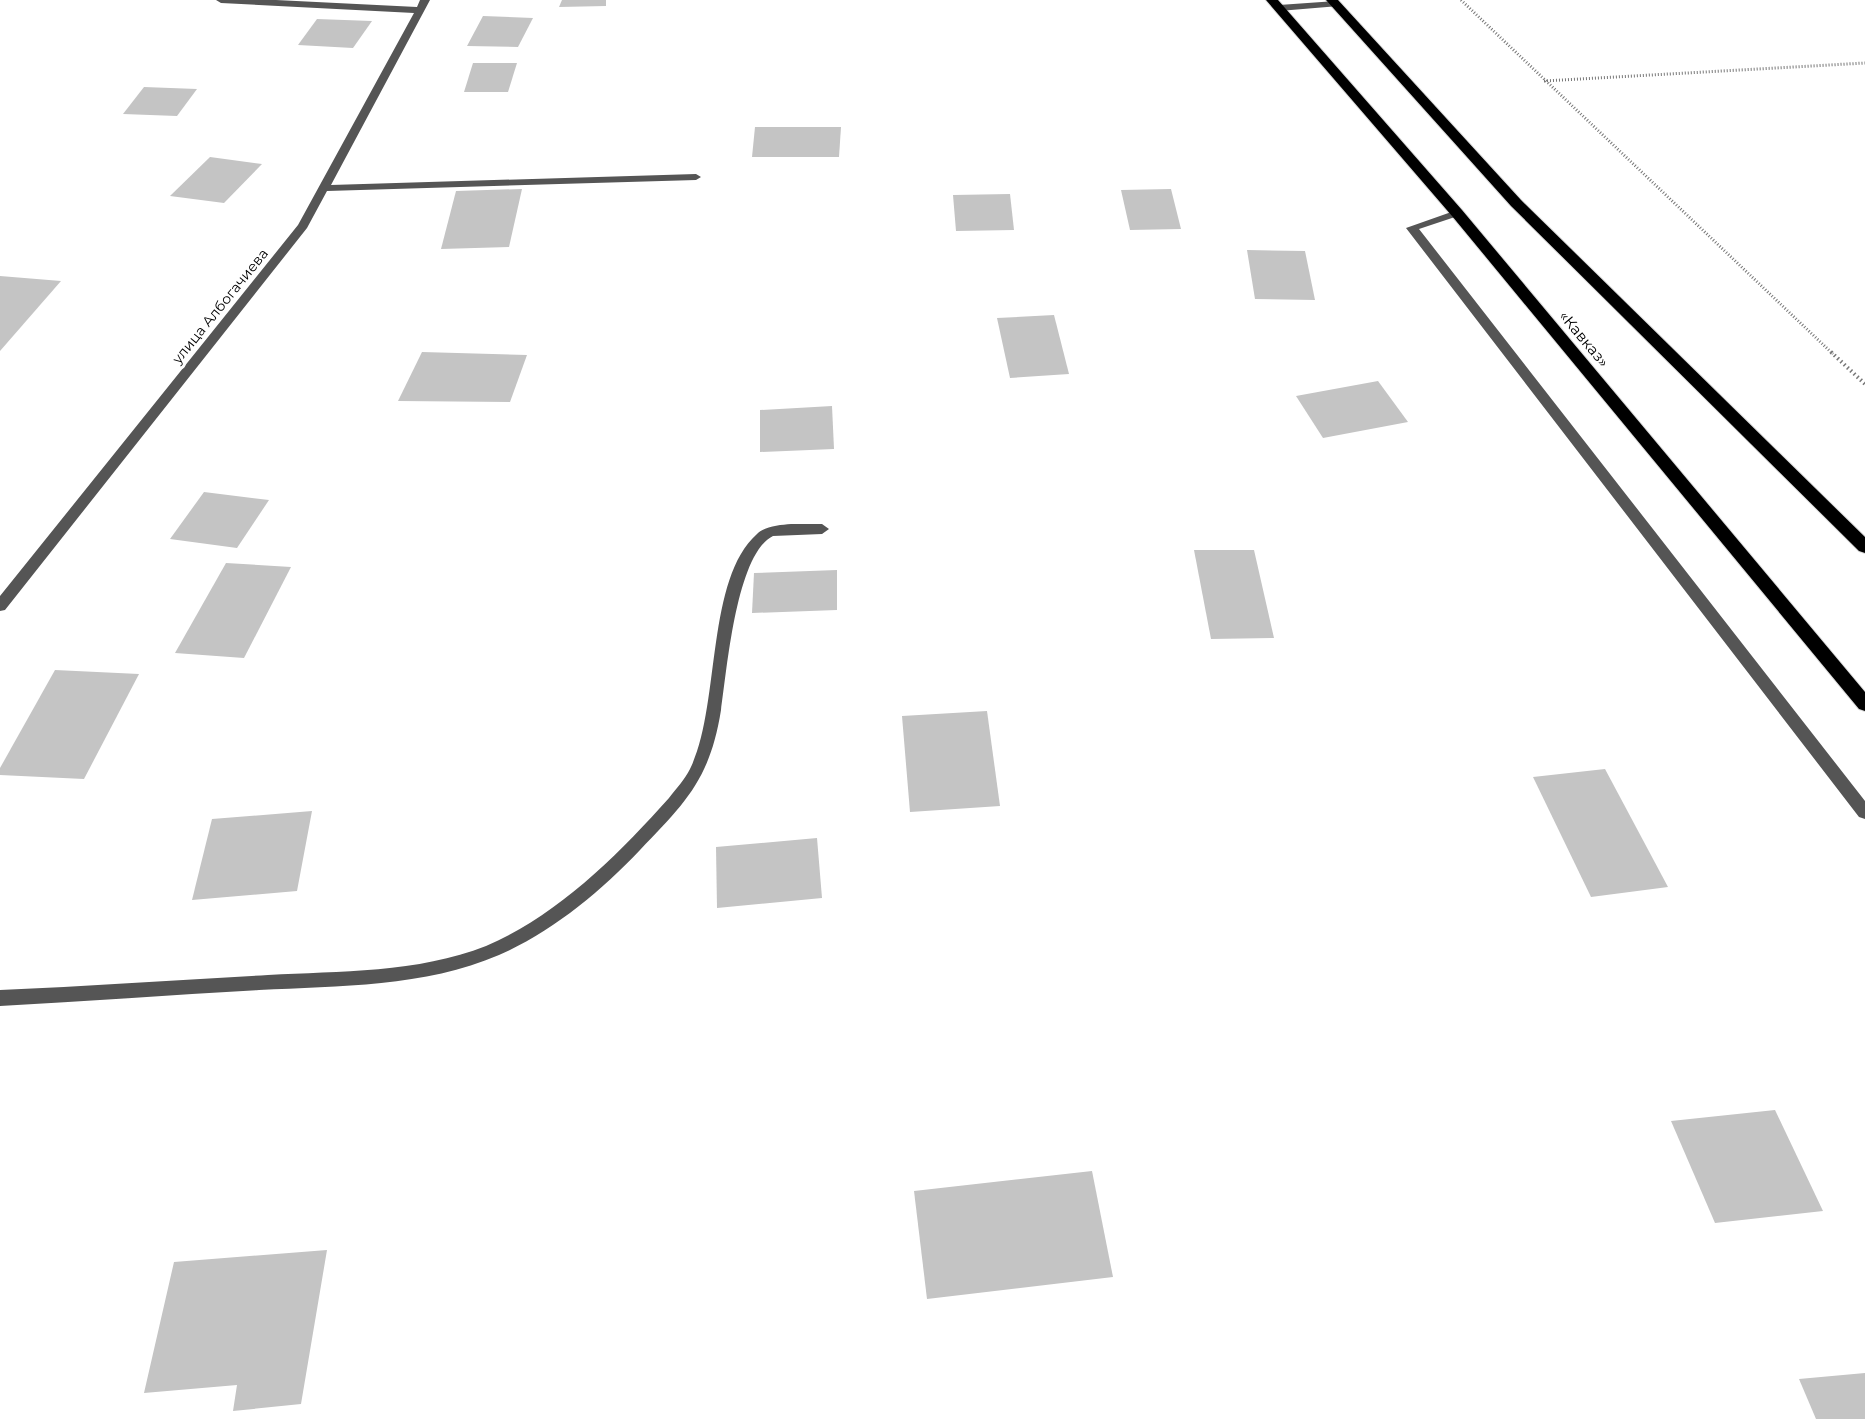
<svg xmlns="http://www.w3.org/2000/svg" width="1865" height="1419" font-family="Montserrat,sans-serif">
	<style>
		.building { fill: #c4c4c4 }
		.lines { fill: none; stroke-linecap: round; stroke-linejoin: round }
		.highway-casing { stroke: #dbdbdb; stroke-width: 2 }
		.path-far1 { stroke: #777; stroke-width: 3; stroke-dasharray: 1 2; stroke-linecap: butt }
		.path { stroke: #777; stroke-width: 4; stroke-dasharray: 1.5 3; stroke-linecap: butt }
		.minor { fill: #555; fill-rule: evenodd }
		.highway { fill: #000; fill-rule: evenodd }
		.labels { text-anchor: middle; stroke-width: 6; stroke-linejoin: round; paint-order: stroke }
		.far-street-label { font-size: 14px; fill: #000; stroke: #fff }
		.street-label { font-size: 15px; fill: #000; stroke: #fff }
	</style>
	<rect width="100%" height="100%" fill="#fff"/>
	<!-- building -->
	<g class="building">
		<polygon points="562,0 606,0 606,6 559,7"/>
		<polygon points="483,16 533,18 518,47 467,46"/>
		<polygon points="317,19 372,21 353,48 298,45"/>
		<polygon points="473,63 517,63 508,92 464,92"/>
		<polygon points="144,87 197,89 177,116 123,114"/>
		<polygon points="755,127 841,127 839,157 752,157"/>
		<polygon points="210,157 262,164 224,203 170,196"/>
		<polygon points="522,189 509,247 441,249 456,191"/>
		<polygon points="1171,189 1181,229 1130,230 1121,190"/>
		<polygon points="1010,194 1014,230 956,231 953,195"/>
		<polygon points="1247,250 1305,251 1315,300 1255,299"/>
		<polygon points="0,276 61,281 0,351"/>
		<polygon points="1054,315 1069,374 1010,378 997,318"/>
		<polygon points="422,352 527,355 510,402 398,401"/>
		<polygon points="1378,381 1408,422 1323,438 1296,396"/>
		<polygon points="832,406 834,449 760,452 760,410"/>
		<polygon points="204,492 269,500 237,548 170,539"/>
		<polygon points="1194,550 1254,550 1274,638 1211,639"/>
		<polygon points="226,563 291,567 244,658 175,653"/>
		<polygon points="837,570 837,610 752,613 754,573"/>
		<polygon points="55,670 139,674 84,779 0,775 0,768"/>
		<polygon points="987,711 1000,806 910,812 902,716"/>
		<polygon points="1605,769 1668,887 1591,897 1533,777"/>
		<polygon points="312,811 297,891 192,900 212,819"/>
		<polygon points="817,838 822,898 717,908 716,847"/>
		<polygon points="1775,1110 1823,1211 1715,1223 1671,1121"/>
		<polygon points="1092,1171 1113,1277 927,1299 914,1191"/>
		<polygon points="327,1250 301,1404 233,1411 237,1385 144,1393 174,1262"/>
		<polygon points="1865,1373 1865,1419 1816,1419 1799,1379"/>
	</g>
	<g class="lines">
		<defs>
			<g id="highway">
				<polygon points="1266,0 1278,0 1462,210 1865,692 1865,711 1859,709 1452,216"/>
				<polygon points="1326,0 1338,0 1521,200 1865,537 1865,553 1859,551 1511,206"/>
			</g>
		</defs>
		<!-- highway casing -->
		<use href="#highway" class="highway-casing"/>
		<!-- path-far1 -->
		<g class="path-far1">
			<polyline points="1461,0 1833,354"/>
			<polyline points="1544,81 1865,63"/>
		</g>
		<!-- path -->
		<polyline class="path" points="1831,352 1865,384"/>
		<!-- minor -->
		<g class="minor">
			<polygon points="216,0 276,0 417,7 420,0 430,0 331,185 696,174 701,177 696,180 327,191 307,228 5,610 0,611 0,596 298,225 414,13 221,3"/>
			<polygon points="1336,1 1339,2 1339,6 1279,11 1274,8 1279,5"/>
			<polygon points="1457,210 1461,211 1461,215 1419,229 1865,801 1865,819 1859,817 1406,228"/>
			<path d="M791,524h31l7,5 -7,5 -49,2c-37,18 -46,135 -52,174 -11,69 -35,92 -81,140 -40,42 -88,82 -141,105 -74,32 -160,31 -240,35 -86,5 -173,11 -259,16v-16c89,-4 178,-10 268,-15 71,-4 150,-2 218,-29 71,-30 132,-91 183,-148 7,-9 16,-19 21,-29 31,-62 15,-189 67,-235 8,-8 23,-9 34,-10z"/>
		</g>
		<!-- highway -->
		<use href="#highway" class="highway"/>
	</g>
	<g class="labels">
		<!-- far-street labels -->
		<g class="far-street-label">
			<text transform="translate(220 306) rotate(-51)" y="5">улица Албогачиева</text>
		</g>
		<!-- street labels -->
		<g class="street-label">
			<text transform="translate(1584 339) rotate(50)" y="5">«Кавказ»</text>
		</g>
	</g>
</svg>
